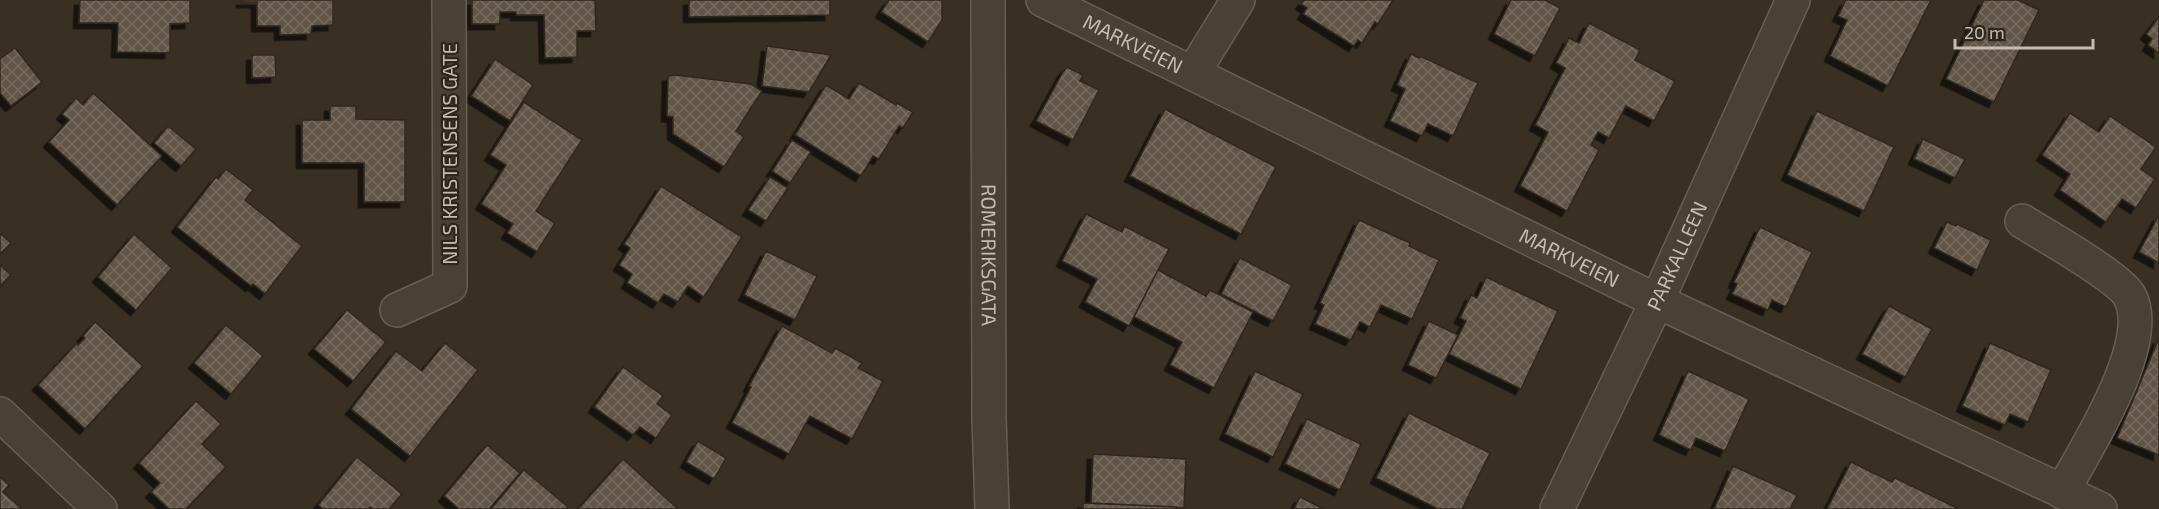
<svg xmlns="http://www.w3.org/2000/svg" width="2159" height="509" font-family="'Exo 2',sans-serif">
	<style>
		.building { fill: url(#building-cross-hatch); stroke: #30281e; stroke-width: 1.5; filter: url(#shadow) }
		.lines { fill: none; stroke-linecap: round; stroke-linejoin: round }
		.minor-casing { stroke: #675f54; stroke-width: 36 }
		.minor { stroke: #494136; stroke-width: 33 }
		.labels { text-anchor: middle; stroke-width: 4.5; stroke-linejoin: round; paint-order: stroke }
		.street-label { font-size: 20px; fill: #c5bdb1; stroke: #2e261c }
	</style>
	<defs>
		<pattern id="building-cross-hatch" width="8" height="8" patternUnits="userSpaceOnUse" patternTransform="scale(1.5)"><rect width="8" height="8" fill="#605546"/><path d="M0 0l8 8M0 8l8-8" fill="none" stroke="#756c5e"/></pattern>
		<filter id="shadow"><feDropShadow dx="-5.5" dy="5.5" stdDeviation="0" flood-color="#0009"/></filter>
	</defs>
	<rect width="100%" height="100%" fill="#392f23"/>
	<!-- building -->
	<g class="building">
		<polygon points="80,0 190,0 190,23 170,24 170,53 117,52 118,23 79,23"/>
		<polygon points="242,0 333,0 333,25 312,26 311,34 280,35 280,26 257,26 257,2 242,2"/>
		<polygon points="472,0 595,0 596,31 577,31 577,57 545,58 544,15 516,15 516,12 500,12 500,24 472,24"/>
		<polygon points="689,0 830,0 830,15 689,17"/>
		<polygon points="889,0 942,0 942,20 928,42 881,12"/>
		<polygon points="1304,0 1393,0 1378,24 1375,22 1362,43 1358,40 1354,46 1303,14 1307,8 1301,4"/>
		<polygon points="1511,0 1545,0 1560,8 1535,56 1494,34"/>
		<polygon points="1846,0 1931,0 1888,86 1830,56 1847,20 1838,16"/>
		<polygon points="1984,0 2018,0 2039,10 1994,102 1946,79"/>
		<polygon points="2159,17 2159,53 2148,45 2152,39 2146,34"/>
		<polygon points="1589,23 1640,50 1635,60 1675,81 1654,121 1626,106 1609,138 1598,132 1591,145 1599,150 1567,211 1520,186 1548,132 1535,125 1565,68 1556,63 1569,38 1579,43"/>
		<polygon points="767,46 831,55 809,92 762,86"/>
		<polygon points="15,48 42,82 11,106 0,93 0,59"/>
		<polygon points="1411,54 1419,58 1420,56 1478,83 1453,136 1428,124 1422,136 1390,121 1405,89 1397,85"/>
		<polygon points="252,55 275,55 276,77 252,78"/>
		<polygon points="495,59 533,85 510,121 471,96"/>
		<polygon points="1067,67 1083,75 1080,81 1099,90 1073,140 1036,121 1063,72"/>
		<polygon points="675,75 751,84 762,91 736,131 744,137 724,167 673,134 673,117 667,116 668,76"/>
		<polygon points="859,83 896,105 897,103 913,112 903,128 899,126 879,159 873,156 861,176 795,135 826,85 849,99"/>
		<polygon points="93,93 162,156 117,205 49,142 69,120 62,114 76,98 83,105"/>
		<polygon points="524,102 582,140 536,211 555,223 537,252 507,233 513,224 481,204 506,165 490,155"/>
		<polygon points="330,106 356,106 356,119 405,120 405,202 364,202 364,163 302,163 302,120 330,120"/>
		<polygon points="1165,109 1276,167 1241,234 1130,176"/>
		<polygon points="1817,111 1894,147 1864,211 1787,175"/>
		<polygon points="2070,113 2099,132 2110,116 2156,147 2141,169 2155,179 2136,208 2122,199 2106,222 2060,190 2070,174 2042,155"/>
		<polygon points="168,126 196,149 181,166 154,143"/>
		<polygon points="1923,139 1965,159 1955,178 1914,159"/>
		<polygon points="792,140 811,152 790,183 772,171"/>
		<polygon points="226,169 253,190 245,200 302,246 265,294 253,284 251,286 177,227 216,177 218,179"/>
		<polygon points="770,177 788,188 766,221 748,210"/>
		<polygon points="661,186 742,237 704,297 688,286 678,302 664,294 658,303 627,283 632,274 619,265 630,248 624,244"/>
		<polygon points="1086,214 1122,232 1124,226 1169,249 1129,326 1085,302 1097,279 1062,261"/>
		<polygon points="2159,215 2159,263 2139,252"/>
		<polygon points="1359,220 1410,243 1409,246 1439,260 1412,319 1381,305 1370,327 1360,322 1351,340 1315,324 1324,305 1320,303"/>
		<polygon points="1947,222 1956,226 1957,224 1991,240 1977,270 1934,248"/>
		<polygon points="1760,227 1812,252 1786,307 1772,300 1768,310 1732,294 1737,284 1734,282"/>
		<polygon points="0,233 11,243 0,254"/>
		<polygon points="134,234 172,268 136,310 98,277"/>
		<polygon points="766,251 817,276 795,320 744,295"/>
		<polygon points="1240,258 1292,285 1273,321 1221,294"/>
		<polygon points="0,265 11,275 0,286"/>
		<polygon points="1158,270 1206,296 1210,290 1253,312 1214,388 1170,365 1182,342 1134,317"/>
		<polygon points="1486,277 1558,311 1521,389 1449,354 1466,321 1460,318 1471,295 1477,298"/>
		<polygon points="1889,306 1932,329 1905,377 1862,354"/>
		<polygon points="347,310 386,342 353,381 314,349"/>
		<polygon points="1429,321 1458,335 1436,378 1408,365"/>
		<polygon points="95,322 143,366 85,429 38,385 77,343 78,345 85,338 83,336"/>
		<polygon points="226,325 263,356 231,394 194,363"/>
		<polygon points="782,326 832,353 835,348 862,363 858,368 883,381 852,439 810,416 789,454 732,423 751,387 749,386"/>
		<polygon points="2159,338 2159,455 2117,438"/>
		<polygon points="445,343 478,370 410,456 351,409 396,351 422,371"/>
		<polygon points="1990,343 2051,370 2028,422 2010,414 2005,425 1962,406"/>
		<polygon points="623,367 663,396 657,404 672,415 656,438 640,427 633,435 594,407"/>
		<polygon points="1255,371 1303,394 1273,457 1225,434"/>
		<polygon points="1688,371 1749,399 1725,451 1696,438 1691,450 1659,435"/>
		<polygon points="196,401 221,424 202,444 226,467 186,509 169,509 151,492 160,483 139,463"/>
		<polygon points="1409,413 1490,453 1462,509 1438,509 1376,478"/>
		<polygon points="1307,419 1361,444 1340,490 1285,464"/>
		<polygon points="698,441 726,458 714,479 686,462"/>
		<polygon points="487,445 520,473 489,509 459,509 444,496"/>
		<polygon points="1093,454 1186,459 1184,508 1091,503"/>
		<polygon points="357,457 402,494 389,509 373,509 370,507 368,509 323,509 318,505"/>
		<polygon points="623,459 678,509 578,509"/>
		<polygon points="1851,462 1892,482 1895,478 1959,509 1827,509"/>
		<polygon points="1733,466 1797,495 1790,509 1714,509"/>
		<polygon points="524,470 568,507 566,509 491,509"/>
		<polygon points="0,477 9,485 3,492 22,509 0,509"/>
		<polygon points="1300,497 1324,509 1294,509"/>
		<polygon points="1083,503 1177,507 1177,509 1083,509"/>
	</g>
	<g class="lines">
		<defs>
			<g id="minor">
				<path id="s1" d="M988,0l1,418 3,91"/>
				<path id="s2" d="M1043,0l614,301 443,208"/>
				<polyline points="1193,73 1238,0"/>
				<path d="M2022,221c22,14 99,57 108,76 24,47 -45,153 -68,195"/>
				<polyline points="397,310 450,286 449,0"/>
				<polyline points="0,414 100,509"/>
				<path id="s3" d="M1557,509l100,-208 136,-301"/>
			</g>
		</defs>
		<!-- minor casing -->
		<use href="#minor" class="minor-casing"/>
		<!-- minor -->
		<use href="#minor" class="minor"/>
	</g>
	<g class="labels">
		<!-- street labels -->
		<g class="street-label">
			<text dy="7" stroke="none"><textPath href="#s2" startOffset="100">MARKVEIEN</textPath></text>
			<text transform="translate(450 154) rotate(-90)" y="7">NILS KRISTENSENS GATE</text>
			<text dy="7" stroke="none"><textPath href="#s1" startOffset="255">ROMERIKSGATA</textPath></text>
			<text dy="7" stroke="none"><textPath href="#s3" startOffset="280">PARKALLEEN</textPath></text>
			<text dy="7" stroke="none"><textPath href="#s2" startOffset="586">MARKVEIEN</textPath></text>
		</g>
	</g>
	<!-- scale -->
	<path d="M1955 39v9h138v-9" fill="none" stroke="#c5bdb1" stroke-width="3"/>
	<text x="1964" y="39" font-size="18" fill="#c5bdb1" stroke="#2e261c" stroke-width="4.5" paint-order="stroke">20 m</text>
</svg>
